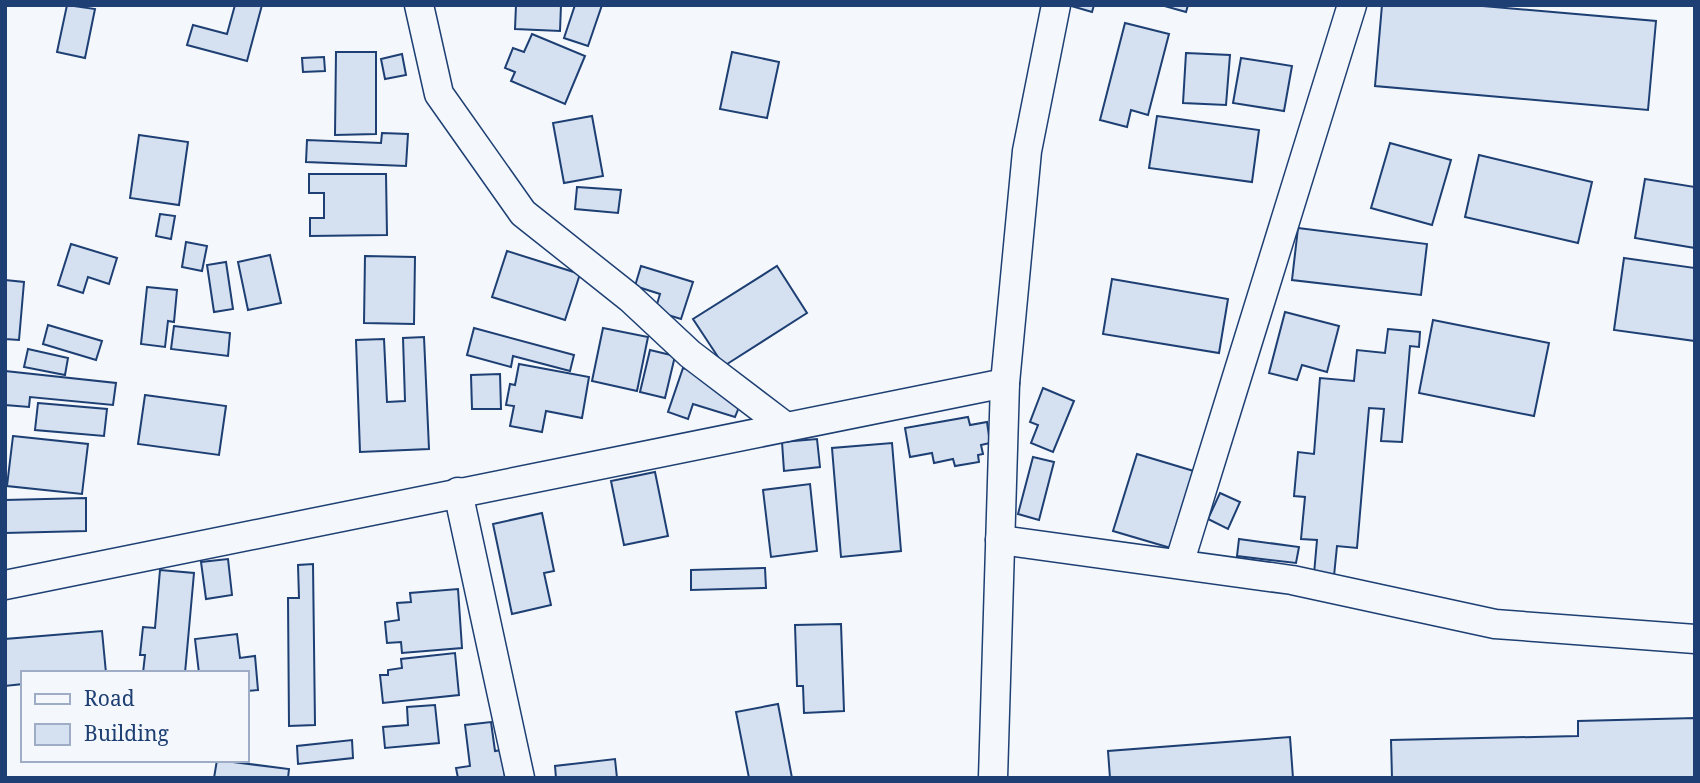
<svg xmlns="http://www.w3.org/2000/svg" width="1700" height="783" font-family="'Noto Serif',serif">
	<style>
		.building { fill: #d5e0f0; stroke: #1d3f73; stroke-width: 2 }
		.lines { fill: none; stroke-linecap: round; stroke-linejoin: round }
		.street-casing { stroke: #1d3f73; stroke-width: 31 }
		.street { stroke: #f4f7fb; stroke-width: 28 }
	</style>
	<rect width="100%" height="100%" fill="#f4f7fb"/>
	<!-- building -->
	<g class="building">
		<polygon points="67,5 95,9 85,58 57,52"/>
		<polygon points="235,5 262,5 247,61 187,45 193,25 227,34"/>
		<polygon points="516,5 561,5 560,31 515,29"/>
		<polygon points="575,5 602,5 588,46 564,38"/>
		<polygon points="1068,5 1094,5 1092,12"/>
		<polygon points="1161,5 1188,5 1186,12"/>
		<polygon points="1382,5 1471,5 1656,21 1648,110 1375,86"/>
		<polygon points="1125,23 1169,34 1148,115 1131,110 1127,127 1100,120"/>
		<polygon points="532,34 585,56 565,104 511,81 515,72 505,68 513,48 524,52"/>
		<polygon points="336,52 376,52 376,134 335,135"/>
		<polygon points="732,52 779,62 767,118 720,109"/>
		<polygon points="1186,53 1230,55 1226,105 1183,103"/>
		<polygon points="402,54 406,75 385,79 381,59"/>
		<polygon points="324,57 325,71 303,72 302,58"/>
		<polygon points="1241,58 1292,66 1284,111 1233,103"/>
		<polygon points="592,116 603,176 564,183 553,123"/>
		<polygon points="1157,116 1259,130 1252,182 1149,168"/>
		<polygon points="382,133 408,134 406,166 306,162 307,140 381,143"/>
		<polygon points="139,135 188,142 179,205 130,198"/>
		<polygon points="1390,143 1451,160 1432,225 1371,208"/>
		<polygon points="1479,155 1592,182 1578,243 1465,217"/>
		<polygon points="309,174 386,174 387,235 310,236 310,218 324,218 324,193 309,193"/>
		<polygon points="1645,179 1695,187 1695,248 1635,238"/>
		<polygon points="577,187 621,190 618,213 575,209"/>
		<polygon points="160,214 175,216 171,239 156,236"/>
		<polygon points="1298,228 1427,244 1421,295 1292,280"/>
		<polygon points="186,242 207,246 202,271 182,267"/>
		<polygon points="71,244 117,258 109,284 88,277 83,293 58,285"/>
		<polygon points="507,251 580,274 565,320 492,297"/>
		<polygon points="270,255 281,303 248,310 238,262"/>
		<polygon points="365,256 415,257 414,324 364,323"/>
		<polygon points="1624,258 1695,268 1695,341 1614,330"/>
		<polygon points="226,262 233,309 214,312 207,265"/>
		<polygon points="641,266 693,282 681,319 655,311 660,294 635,286"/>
		<polygon points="777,266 807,313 724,366 693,319"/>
		<polygon points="1112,279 1228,299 1219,353 1103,334"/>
		<polygon points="5,280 24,282 19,340 5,339"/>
		<polygon points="147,287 177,290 174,322 168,321 165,347 141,344"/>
		<polygon points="1285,312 1339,326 1327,372 1302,365 1297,380 1269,373"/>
		<polygon points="1433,320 1549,343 1534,416 1419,393"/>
		<polygon points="48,325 102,341 96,360 43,344"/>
		<polygon points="174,326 230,333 228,356 171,349"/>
		<polygon points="474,328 574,355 570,371 513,356 511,367 467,355"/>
		<polygon points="603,328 648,337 637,391 592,381"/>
		<polygon points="1388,329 1420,332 1419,347 1410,346 1402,442 1381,441 1384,409 1369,408 1357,548 1337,546 1334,576 1314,574 1317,540 1301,539 1305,497 1294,496 1298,452 1314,454 1320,378 1354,381 1357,350 1385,353"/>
		<polygon points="424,337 429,449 360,452 356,340 384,339 387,402 405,401 403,338"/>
		<polygon points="28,349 68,358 65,375 24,367"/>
		<polygon points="650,350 675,356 665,398 640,392"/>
		<polygon points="519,364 589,377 582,418 546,411 542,432 510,426 514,406 506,405 510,384 515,385"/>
		<polygon points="683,368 702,374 701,380 728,389 741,402 735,417 693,404 688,419 668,412"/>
		<polygon points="5,371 116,383 113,405 30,397 29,407 5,405"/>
		<polygon points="500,374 501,409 472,409 471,375"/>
		<polygon points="1043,388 1074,401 1053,452 1031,443 1038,425 1030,422"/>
		<polygon points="145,395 226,406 219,455 138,444"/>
		<polygon points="38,403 107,409 104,436 35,430"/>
		<polygon points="968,417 970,425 987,422 990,443 981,445 983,454 978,455 979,462 955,466 953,459 934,463 932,453 910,457 905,428"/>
		<polygon points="13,436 88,444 82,494 7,486"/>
		<polygon points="817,439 820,467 784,471 782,442"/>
		<polygon points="892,443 901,551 841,557 832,448"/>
		<polygon points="1137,454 1197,472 1174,549 1113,531"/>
		<polygon points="1033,457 1054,462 1039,520 1018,514"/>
		<polygon points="655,472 668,536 624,545 611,481"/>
		<polygon points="810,484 817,551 771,557 763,490"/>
		<polygon points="1220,493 1240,502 1228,529 1208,519"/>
		<polygon points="86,498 86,531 5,533 5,500"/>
		<polygon points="542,513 554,571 544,573 551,605 512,614 493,524"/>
		<polygon points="1239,539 1299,547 1296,563 1237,556"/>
		<polygon points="228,559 232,595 206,599 201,562"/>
		<polygon points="313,564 315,725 289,726 288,598 299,598 298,565"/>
		<polygon points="765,568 766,588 691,590 691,570"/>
		<polygon points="160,570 194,573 185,673 143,673 145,655 140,655 143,627 155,628"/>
		<polygon points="458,589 462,648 402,653 401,642 387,643 385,622 399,620 397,603 411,602 410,593"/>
		<polygon points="841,624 844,711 804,713 803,686 797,686 795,625"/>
		<polygon points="102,631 106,673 23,673 23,684 5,686 5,639"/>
		<polygon points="237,634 240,658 255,656 258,690 247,691 247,673 199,673 195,639"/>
		<polygon points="455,653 459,695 383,703 380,675 388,675 388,670 402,668 401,659"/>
		<polygon points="778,704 792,778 749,778 736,712"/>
		<polygon points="435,705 439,743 385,748 383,727 408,725 407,707"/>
		<polygon points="1695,718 1695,778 1392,778 1391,740 1578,736 1578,721"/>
		<polygon points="491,722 495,751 502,750 505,778 458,778 456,768 470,766 465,725"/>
		<polygon points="1290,737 1293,778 1110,778 1108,751"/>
		<polygon points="352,740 353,758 298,764 297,746"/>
		<polygon points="615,759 617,778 556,778 555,766"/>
		<polygon points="217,760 289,769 288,778 214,778"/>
	</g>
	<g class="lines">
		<defs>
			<g id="street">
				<polyline points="419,5 439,94 523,213 630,298 690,354 786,427"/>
				<polyline points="458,492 520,778"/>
				<polyline points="1000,540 1292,580 1495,624 1695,639"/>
				<polyline points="1179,564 1352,5"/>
				<polyline points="5,585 1005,383"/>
				<polyline points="993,778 1005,383 1027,151 1056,5"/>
			</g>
		</defs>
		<!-- street casing -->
		<use href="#street" class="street-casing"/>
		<!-- street -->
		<use href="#street" class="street"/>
	</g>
	<!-- border -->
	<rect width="1700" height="783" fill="none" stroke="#1d3f73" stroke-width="14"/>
	<!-- legend -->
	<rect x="21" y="671" width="228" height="91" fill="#f4f7fb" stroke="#9eadc5" stroke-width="2"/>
	<rect x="35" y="694" width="35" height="10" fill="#f4f7fb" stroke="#9eadc5" stroke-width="2"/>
	<text x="84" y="706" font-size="21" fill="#1d3f73">Road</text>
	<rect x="35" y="724" width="35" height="21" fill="#d5e0f0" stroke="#9eadc5" stroke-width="2"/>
	<text x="84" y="741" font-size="21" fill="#1d3f73">Building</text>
</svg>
